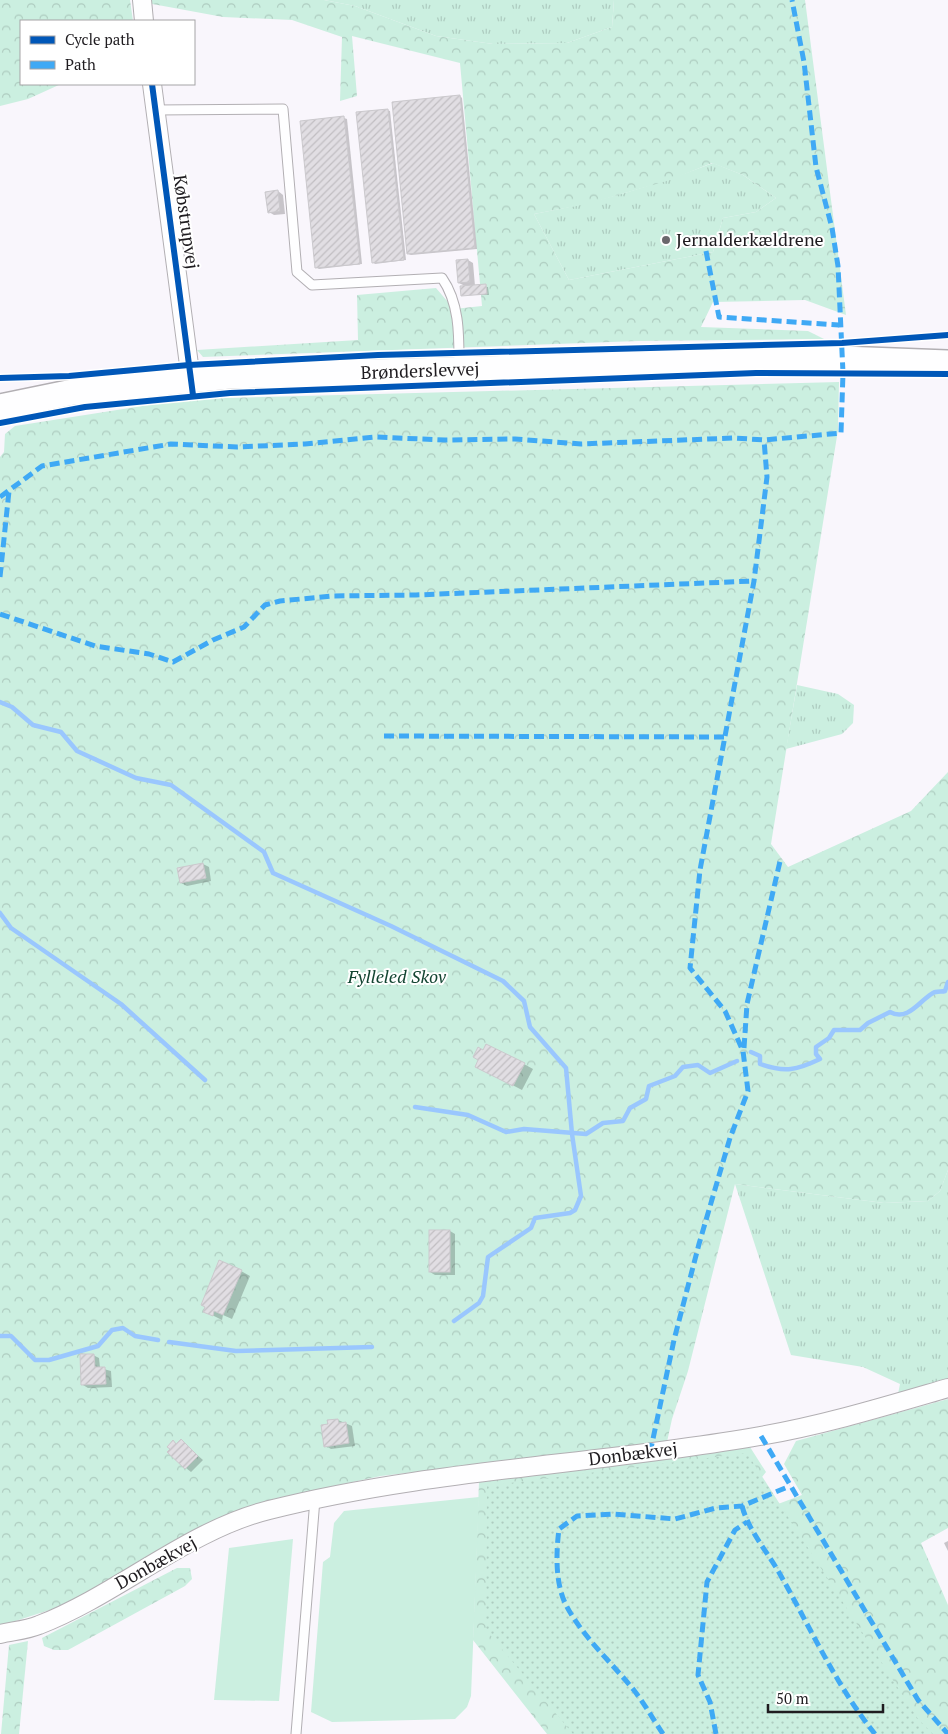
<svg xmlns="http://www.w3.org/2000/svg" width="948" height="1734" font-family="'PT Serif',serif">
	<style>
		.grass { fill: url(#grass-tufts) }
		.forest { fill: url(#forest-crowns); fill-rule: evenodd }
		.park { fill: url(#park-dots) }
		.garden { fill: #cbefe0 }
		.shadow { fill: #0003 }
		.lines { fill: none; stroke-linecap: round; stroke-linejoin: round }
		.stream { stroke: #9ac7fe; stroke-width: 4.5 }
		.building { fill: url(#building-hatch); stroke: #cbc9cd }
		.service-casing { stroke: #b2afb3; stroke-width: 11 }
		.minor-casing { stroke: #b2afb3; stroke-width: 20 }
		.secondary-casing { stroke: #b2afb3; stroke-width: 28 }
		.service { stroke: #fefeff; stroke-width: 9 }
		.minor { stroke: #fefeff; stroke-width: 18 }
		.secondary { stroke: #fefeff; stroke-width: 25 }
		.quiet { stroke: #3fa9f5; stroke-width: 5; stroke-dasharray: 10 5; stroke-linecap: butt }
		.cycleway-casing { stroke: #fff; stroke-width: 9 }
		.cycleway { stroke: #0057b8; stroke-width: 6 }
		.poi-dot { fill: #6b686d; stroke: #fff; stroke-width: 2 }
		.labels { text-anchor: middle; stroke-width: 4; stroke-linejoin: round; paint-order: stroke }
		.street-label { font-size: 18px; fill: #1f1c20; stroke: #fff }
		.poi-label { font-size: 18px; fill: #1f1c20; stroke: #fff; text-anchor: start }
		.park-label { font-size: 18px; font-style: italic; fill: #134532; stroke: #fff }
	</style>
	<defs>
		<pattern id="grass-tufts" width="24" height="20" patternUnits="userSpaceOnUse" patternTransform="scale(1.25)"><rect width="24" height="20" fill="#cbefe0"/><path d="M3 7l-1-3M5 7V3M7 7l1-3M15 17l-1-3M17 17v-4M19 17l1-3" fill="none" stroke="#aeccc0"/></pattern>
		<pattern id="forest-crowns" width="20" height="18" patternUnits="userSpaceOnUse" patternTransform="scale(1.25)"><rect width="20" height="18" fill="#cbefe0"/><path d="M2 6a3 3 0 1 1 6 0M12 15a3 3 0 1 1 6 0" fill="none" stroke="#aeccc0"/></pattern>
		<pattern id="park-dots" width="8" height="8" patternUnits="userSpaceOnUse" patternTransform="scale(1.25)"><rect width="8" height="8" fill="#cbefe0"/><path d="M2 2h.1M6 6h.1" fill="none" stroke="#aeccc0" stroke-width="1.8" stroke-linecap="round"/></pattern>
		<pattern id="building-hatch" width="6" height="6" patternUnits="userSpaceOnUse" patternTransform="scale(1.25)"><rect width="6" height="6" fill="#e1dee3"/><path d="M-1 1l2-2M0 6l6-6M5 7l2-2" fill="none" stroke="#c1bec2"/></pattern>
	</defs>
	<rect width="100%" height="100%" fill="#f9f6fc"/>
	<!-- grass -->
	<g class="grass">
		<polygon points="306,0 614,0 612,27 567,43 493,44 436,36 355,6 324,0"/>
		<path d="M713,163l30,12 33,23 -20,14 -33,6 -10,34 -144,28 -35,-66c62,-11 120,-28 179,-51z"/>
		<polygon points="797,685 838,694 854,705 853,723 842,734 786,749"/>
		<polygon points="948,1170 948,1380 898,1394 900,1384 863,1367 791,1355 735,1184 884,1203 928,1201 940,1191"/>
	</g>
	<!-- forest -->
	<g class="forest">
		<polygon points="0,0 130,0 133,21 21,21 21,84 61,84 28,99 0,106"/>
		<path d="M147,0h177l31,6 81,30 57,8 74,-1 45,-16 2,-27h191l41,315 -41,-15 -92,2 -12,25 107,4 16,8 -186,2 -435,16 -6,-7 161,-10 -1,-45 79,-7 18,21 28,-3 -22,-243 -108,-27 5,60 -17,5 2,-64 -50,-17 -69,-3 -76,-14zM712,163l31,12 33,23 -20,14 -33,6 -10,34 -144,28 -35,-66 53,-10 83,-24z"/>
		<polygon points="839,382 838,430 771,844 788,867 911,811 948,772 948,1170 940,1191 928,1201 884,1203 735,1184 688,1371 672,1419 667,1442 381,1476 273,1499 208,1525 62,1606 0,1626 0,457 4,452 5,434 15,426 187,399"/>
		<polygon points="948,1399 948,1528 921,1543 948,1605 948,1734 547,1734 473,1640 479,1482 750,1447 766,1472 748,1495 754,1513 802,1495 784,1464 796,1441"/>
		<polygon points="177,1568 190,1568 192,1579 185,1586 68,1650 54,1650 44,1646 42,1638"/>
		<polygon points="28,1641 19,1734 1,1734 9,1645"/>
	</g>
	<!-- park -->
	<polygon class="park" points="747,1453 918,1719 933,1734 573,1734 486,1630 487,1486"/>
	<!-- garden -->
	<g class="garden">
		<polygon points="479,1497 471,1696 467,1707 455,1719 332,1722 311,1712 323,1562 330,1557 334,1523 344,1511"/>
		<polygon points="293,1539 279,1701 214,1700 229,1548"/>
	</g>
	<!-- shadow -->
	<g class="shadow">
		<polygon points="460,96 462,98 477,249 411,255 408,254"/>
		<polygon points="387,110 390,111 406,260 375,264 373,262"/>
		<polygon points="344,118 347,119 362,264 319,269 316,267 301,122"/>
		<polygon points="278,191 283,195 285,214 274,215 269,212"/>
		<polygon points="468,260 473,263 475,286 488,287 489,295 462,295 467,287 459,283"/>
		<polygon points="203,864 209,867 211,881 187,886 181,883"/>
		<polygon points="524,1064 533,1069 522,1090 485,1071"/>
		<polygon points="450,1231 455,1234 455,1275 435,1275 430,1272"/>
		<polygon points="241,1271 250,1276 232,1319 223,1315 222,1320 204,1311"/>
		<polygon points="93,1355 99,1358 100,1368 111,1371 112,1387 88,1388 83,1385"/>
		<polygon points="338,1420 352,1426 355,1446 331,1449 326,1446"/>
		<polygon points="181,1441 203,1460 191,1472 186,1468 171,1449 173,1442 178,1444"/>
		<polygon points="948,1541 948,1551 944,1543"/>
	</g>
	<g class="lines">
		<!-- stream -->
		<g class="stream">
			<polyline points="0,702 12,707 33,725 61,732 77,751 136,778 171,785 264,852 273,873 391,926 503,981 524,1001 530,1027 566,1068 572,1134 581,1196 575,1210 570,1213 535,1218 531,1228 488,1257 483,1296 479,1303 454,1321"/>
			<polyline points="0,913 11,928 121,1004 205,1080"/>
			<path d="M751,1052l9,4v8c25,9 37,6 60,-5l-4,-5v-7l13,-9 5,-8h26l8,-7 22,-11c18,10 30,-12 43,-19 3,-2 9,-1 12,-2l3,-9"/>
			<polyline points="415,1107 468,1115 506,1132 524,1129 586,1134 603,1123 623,1121 630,1108 646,1099 649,1086 675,1076 683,1067 698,1065 710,1073 737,1061"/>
			<polyline points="0,1336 11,1336 35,1360 49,1360 98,1346 112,1330 123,1328 135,1336 158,1340"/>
			<polyline points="169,1342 236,1351 372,1347"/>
		</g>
	</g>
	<!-- building -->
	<g class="building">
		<polygon points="460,95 475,248 407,254 392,102"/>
		<polygon points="388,109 404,260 372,263 356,112"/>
		<polygon points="344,116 360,264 315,268 300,121"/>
		<polygon points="278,190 280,211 268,213 265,192"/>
		<polygon points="468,259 470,282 458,283 456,260"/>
		<polygon points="486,284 487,294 461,296 460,286"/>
		<polygon points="203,863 206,878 180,883 177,868"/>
		<polygon points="486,1044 525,1063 513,1086 475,1067 478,1060 473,1057 478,1047 483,1050"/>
		<rect x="429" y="1230" width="21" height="42"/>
		<polygon points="219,1260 242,1270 223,1315 214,1311 213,1316 203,1312 205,1307 201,1305"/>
		<polygon points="80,1354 94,1354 95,1367 105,1367 106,1384 81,1385"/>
		<polygon points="338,1419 339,1423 346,1422 349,1443 324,1447 321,1425 328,1424 327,1420"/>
		<polygon points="181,1439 198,1456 185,1469 167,1452 170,1449 167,1447 173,1440 176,1444"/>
	</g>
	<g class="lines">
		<defs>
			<g id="service">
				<path d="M155,110l128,-1 14,163 15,13 130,-7c18,26 17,58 17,89"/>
				<polyline points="296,1734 315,1499"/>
			</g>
			<g id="minor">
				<polyline points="142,0 144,21"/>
				<polyline points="152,84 189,365"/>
				<path d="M0,1634c13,-3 27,-4 39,-9 78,-30 149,-95 230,-115 161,-41 328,-45 491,-74 64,-11 126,-30 188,-48"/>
			</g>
			<polyline id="secondary" points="0,407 73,392 229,376 842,359 948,363"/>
		</defs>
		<!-- service casing -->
		<use href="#service" class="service-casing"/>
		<!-- minor casing -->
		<use href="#minor" class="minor-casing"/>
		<!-- secondary casing -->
		<use href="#secondary" class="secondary-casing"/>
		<!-- service -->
		<use href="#service" class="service"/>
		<!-- minor -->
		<use href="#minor" class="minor"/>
		<!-- secondary -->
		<use href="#secondary" class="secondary"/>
		<!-- quiet -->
		<g class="quiet">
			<polyline points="706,251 719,317 839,325"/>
			<polyline points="0,497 42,466 171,444 237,447 305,444 375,437 445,440 515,439 581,444 735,438 764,440 841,433 843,373 838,266 832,228 816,167 804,62 792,0"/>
			<polyline points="0,577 9,491"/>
			<polyline points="0,614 95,646 149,654 173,662 213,640 244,627 265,605 280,601 332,596 416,595 754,581"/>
			<polyline points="384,736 725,737"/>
			<polyline points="744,1048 747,1004 781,857"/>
			<polyline points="761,1436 918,1700 948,1734"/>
			<polyline points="650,1453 674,1340 699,1244 730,1138 748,1091 743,1051 725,1011 690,968 700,870 754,581 767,477 764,440"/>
			<path d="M742,1506c7,26 26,46 39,70 30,53 56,111 94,158"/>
			<path d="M663,1734c-10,-15 -19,-31 -30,-45 -22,-27 -51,-53 -67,-84 -11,-22 -10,-52 -7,-76l18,-13 36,-2 62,5 41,-11 26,-2 48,-20"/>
			<polyline points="716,1734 710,1702 698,1675 707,1582 735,1530 747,1522"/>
		</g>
		<defs>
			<g id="cycleway">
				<polyline points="152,84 193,395"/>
				<polyline points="0,378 69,376 189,365 378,355 842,343 948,335"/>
				<polyline points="0,423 85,407 230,393 756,373 948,374"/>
			</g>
		</defs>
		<!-- cycleway casing -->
		<use href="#cycleway" class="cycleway-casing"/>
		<!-- cycleway -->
		<use href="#cycleway" class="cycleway"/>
	</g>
	<!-- markers -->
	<circle class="poi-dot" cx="666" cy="240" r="5"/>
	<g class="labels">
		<!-- street labels -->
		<g class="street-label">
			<text transform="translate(186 222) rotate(82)" y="6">Købstrupvej</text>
			<text transform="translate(420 371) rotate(-2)" y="6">Brønderslevvej</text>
			<text transform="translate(633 1454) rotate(-7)" y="6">Donbækvej</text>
			<text transform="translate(156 1563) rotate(-29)" y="6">Donbækvej</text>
		</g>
		<!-- poi labels -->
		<g class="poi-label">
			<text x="676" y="246">Jernalderkældrene</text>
		</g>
		<!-- park labels -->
		<g class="park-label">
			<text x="397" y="983">Fylleled Skov</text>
		</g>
	</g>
	<!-- legend -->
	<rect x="20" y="20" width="175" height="65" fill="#ffffff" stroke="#a5a4a6"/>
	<rect x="30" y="36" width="25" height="8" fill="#0057b8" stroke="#a5a4a6"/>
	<text x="65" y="45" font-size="15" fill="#1f1c20">Cycle path</text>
	<rect x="30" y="61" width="25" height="8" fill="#3fa9f5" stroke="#a5a4a6"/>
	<text x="65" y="70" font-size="15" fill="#1f1c20">Path</text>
	<!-- scale -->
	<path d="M768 1704v8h115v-8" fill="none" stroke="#1f1c20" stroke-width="2.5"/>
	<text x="776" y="1704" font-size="15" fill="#1f1c20" stroke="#ffffff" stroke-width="4" paint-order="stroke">50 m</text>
</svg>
